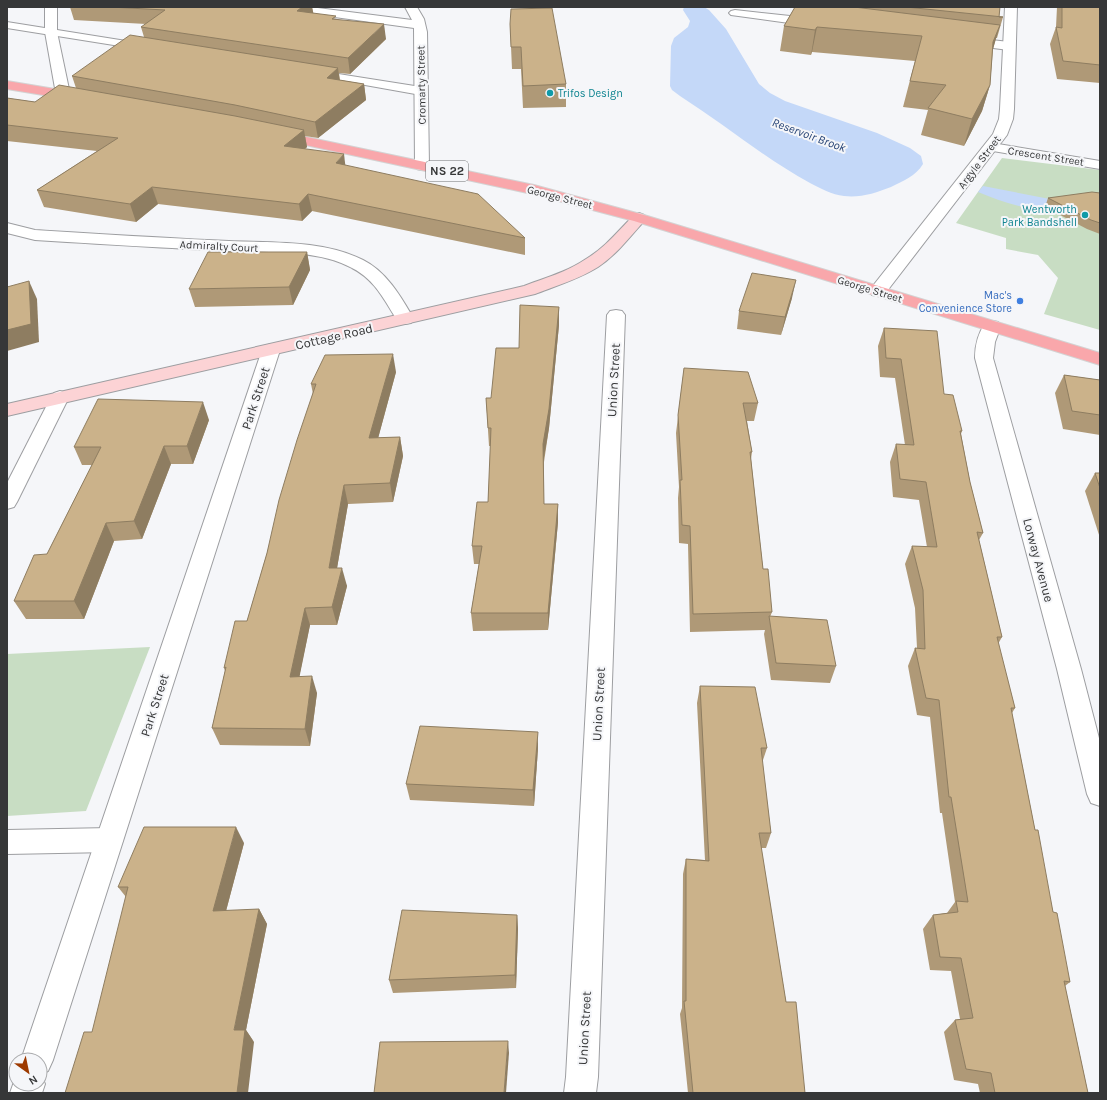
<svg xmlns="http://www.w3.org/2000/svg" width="1107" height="1100" font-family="Karla,sans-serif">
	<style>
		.green { fill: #c8ddc3 }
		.water { fill: #c4d8f8 }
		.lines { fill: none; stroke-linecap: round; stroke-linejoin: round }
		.service-casing { stroke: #9d9ea1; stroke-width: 2 }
		.minor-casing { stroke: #9d9ea1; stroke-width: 2 }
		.tertiary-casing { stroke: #9d9ea1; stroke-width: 2 }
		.secondary-casing { stroke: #9d9ea1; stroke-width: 2 }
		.primary-casing { stroke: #d3d3d3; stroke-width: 2 }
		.service { fill: #fff; fill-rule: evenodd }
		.minor { fill: #fff; fill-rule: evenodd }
		.tertiary { fill: #fff; fill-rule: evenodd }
		.secondary { fill: #fcd3d5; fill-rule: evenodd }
		.primary { fill: #f9a7ab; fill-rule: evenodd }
		.wall { fill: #af9977 }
		.shaded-wall { fill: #8e7d61 }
		.building { fill: #cbb28a; stroke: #8e7d61 }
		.culture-dot { fill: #0f9aa8; stroke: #f5f6f9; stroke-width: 1.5 }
		.shop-dot { fill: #3f7fe0; stroke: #f5f6f9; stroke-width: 1.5 }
		.labels { text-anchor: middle; stroke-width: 4; stroke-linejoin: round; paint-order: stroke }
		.far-street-label { font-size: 11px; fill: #363738; stroke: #f5f6f9 }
		.far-culture-label { font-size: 11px; fill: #0d838f; stroke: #f5f6f9; text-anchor: start }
		.far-shop-label { font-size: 11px; fill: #366cbe; stroke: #f5f6f9; text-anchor: end }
		.far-water-label { font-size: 12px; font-style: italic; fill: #264375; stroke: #f5f6f9 }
		.shield { fill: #f5f6f9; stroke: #6f7072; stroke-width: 1 }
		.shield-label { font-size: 12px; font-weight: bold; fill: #363738 }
		.street-label { font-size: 13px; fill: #363738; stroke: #f5f6f9 }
	</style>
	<rect width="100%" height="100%" fill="#f5f6f9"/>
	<!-- green -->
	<g class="green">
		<polygon points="1002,158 1100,170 1100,330 1044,314 1058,278 1038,255 1006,249 1006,238 956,223"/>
		<polygon points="150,647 86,811 7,816 7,654"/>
	</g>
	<!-- water -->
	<g class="water">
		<path d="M684,7h20l5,3 17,19 33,55 11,9 15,8 92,32 33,15 11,8 2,8c-7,12 -20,17 -32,23 -15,6 -31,11 -47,9 -12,-1 -24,-8 -34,-13 -46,-25 -86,-59 -130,-87l-8,-6 -2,-4 1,-40 3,-8 14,-11 2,-6 -7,-11z"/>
		<path d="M983,186l77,15 -3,12c-28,-3 -53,-10 -79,-21z"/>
	</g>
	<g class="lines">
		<defs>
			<g id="service">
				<polygon points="7,22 145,44 151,47 145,50 7,28"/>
				<polygon points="313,70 421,87 425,88 427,91 425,94 421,95 309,75 307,73 309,71"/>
				<polygon points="60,391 66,393 69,397 17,502 14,507 7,509 7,483 51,397 54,393"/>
				<polygon points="110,828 119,832 123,840 119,848 110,852 7,854 7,830"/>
			</g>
			<g id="minor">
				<polygon points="45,7 57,7 57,32 70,94 68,97 58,97 56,94 45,32"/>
				<polygon points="278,7 310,7 412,20 405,7 417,7 424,19 427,32 429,166 427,169 422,170 417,169 415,166 414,28 284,10 280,9"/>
				<polygon points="735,10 818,19 822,21 824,23 822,25 818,27 731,15 729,13 731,11"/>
				<polygon points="965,37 1009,42 1013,43 1015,46 1013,49 1009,50 961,44 959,41 961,38"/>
				<polygon points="992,143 1100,161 1100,169 987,150 985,147 987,144"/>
				<path d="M7,223l28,7c65,4 129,8 194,11 44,2 94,-1 134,19 24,12 38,37 51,59l-3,4 -6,1 -6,-1c-14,-21 -23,-43 -47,-55 -34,-19 -84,-15 -122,-17 -65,-3 -130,-7 -195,-11l-28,-7z"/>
				<polygon points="616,310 622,311 625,315 598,1077 596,1093 564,1093 566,1077 607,315 610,311"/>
				<path d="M992,321l6,1 3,4 -6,16 -2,16 88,311 19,73v64l-9,-3 -4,-9 -30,-125 -82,-311c0,-13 3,-25 11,-36z"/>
				<polygon points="271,344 277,346 280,350 53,1060 48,1071 41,1074 45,1084 42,1093 10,1093 16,1076 16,1084 40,1084 40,1060 21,1060 262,350 265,346"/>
			</g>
			<polygon id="tertiary" points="1005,7 1017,7 1014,109 1013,119 1007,135 884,295 878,296 872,295 870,291 872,287 993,134 999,119 1000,109"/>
			<path id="secondary" d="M639,213l5,2 3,3 -3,3c-14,16 -28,34 -46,46 -19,12 -42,19 -63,27l-528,122v-12l517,-118c21,-8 43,-14 62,-27 19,-11 33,-29 48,-44z"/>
			<g id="primary">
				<polygon points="7,81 79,93 84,94 86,97 84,100 79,101 7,89"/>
				<polygon points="278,131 534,185 644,215 1100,353 1100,365 634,221 532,194 273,138 271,135 273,132"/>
			</g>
		</defs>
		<!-- service casing -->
		<use href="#service" class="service-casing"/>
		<!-- minor casing -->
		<use href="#minor" class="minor-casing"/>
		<!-- tertiary casing -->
		<use href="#tertiary" class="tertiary-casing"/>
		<!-- secondary casing -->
		<use href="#secondary" class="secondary-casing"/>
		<!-- primary casing -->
		<use href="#primary" class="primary-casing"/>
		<!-- service -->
		<use href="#service" class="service"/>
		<!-- minor -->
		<use href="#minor" class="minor"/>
		<!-- tertiary -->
		<use href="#tertiary" class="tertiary"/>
		<!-- secondary -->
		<use href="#secondary" class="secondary"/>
		<!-- primary -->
		<use href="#primary" class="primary"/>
	</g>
	<!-- wall -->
	<g class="wall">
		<polygon points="70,7 312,7 313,13 337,19 386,39 350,74 339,73 340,80 364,84 366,100 318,138 305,136 307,147 305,149 525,238 525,255 312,211 302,221 158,204 136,222 44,207 37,190 97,151 7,141 7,98 35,102 76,88 72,76 144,37 141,27 146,24 74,20"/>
		<polygon points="795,7 1000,7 999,17 1003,17 997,38 996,38 993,49 990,85 982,111 964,146 921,135 928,110 903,107 915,61 812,52 811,55 780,51 784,26"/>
		<polygon points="1057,7 1100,7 1100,83 1057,79 1050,44 1056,27"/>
		<polygon points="510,24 566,84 566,107 523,108 521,69 512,69"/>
		<polygon points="1100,193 1100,234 1087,229 1045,207 1048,198"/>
		<polygon points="307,252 310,270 293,305 195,307 189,289"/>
		<polygon points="792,298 781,335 737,329 739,311"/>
		<polygon points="559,307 559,325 549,428 544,462 544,504 558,504 558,522 548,630 473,631 471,613 479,564 474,564 472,546 488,502 491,446 489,446 486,398 491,398"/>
		<polygon points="884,328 944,394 962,431 961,434 970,482 983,533 979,540 1002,637 998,644 1015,708 1012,713 1035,830 1053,912 1070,982 1065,986 1088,1093 980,1093 978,1084 954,1080 944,1032 955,1020 960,1019 951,971 930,970 923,929 933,915 947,913 955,902 942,813 940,813 930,717 917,715 908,666 915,648 917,648 915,608 905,564 912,546 927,547 919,500 893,497 890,462 896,444 905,445 895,378 880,377 878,346"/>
		<polygon points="684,368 758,403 754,421 747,421 752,452 751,459 763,569 772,612 770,617 836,666 830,683 771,680 764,634 765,630 690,632 688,544 679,543 678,498 679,487 676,433"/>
		<polygon points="396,372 378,438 400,437 403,456 393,502 348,504 337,568 347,586 337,625 310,625 299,677 317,693 310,746 220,745 212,728 225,671 224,668 247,621 267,553 313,394 311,384"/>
		<polygon points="1064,375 1100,380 1100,435 1063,429 1055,393"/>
		<polygon points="209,420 193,464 171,464 142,539 114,541 84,619 26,619 14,601 47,554 92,465 82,465 74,447"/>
		<polygon points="1095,473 1100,473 1100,538 1085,491"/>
		<polygon points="700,686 767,748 762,763 771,833 766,848 761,848 786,1002 805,1093 688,1093 680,1014 682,1008 683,874 686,859 705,860 697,703"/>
		<polygon points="538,748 534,806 410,800 406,784"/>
		<polygon points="244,843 226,911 259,909 267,924 246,1030 254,1042 126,897 118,887"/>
		<polygon points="517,915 518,929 516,988 393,993 389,980"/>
	</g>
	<!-- shaded-wall -->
	<g class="shaded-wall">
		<polygon points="302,7 312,7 314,16 297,11"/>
		<polygon points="384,24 386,39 350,74 348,58"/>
		<polygon points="1000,25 993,49 993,42"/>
		<polygon points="817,27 812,52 811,55 815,30"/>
		<polygon points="338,68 340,83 327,78"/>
		<polygon points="364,84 366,100 318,138 315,122"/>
		<polygon points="990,85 982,111 964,146 972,119"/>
		<polygon points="304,130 307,147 287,163 284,146"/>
		<polygon points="344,154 346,171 336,163"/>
		<polygon points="152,187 158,204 136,222 130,204"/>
		<polygon points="308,194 312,211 302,221 299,204"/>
		<polygon points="307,252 310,270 293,305 289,287"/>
		<polygon points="796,280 792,298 781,335 785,317"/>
		<polygon points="29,281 37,299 39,342 7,351 7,330"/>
		<polygon points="559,307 559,325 549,428 543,463 543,444"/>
		<polygon points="393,354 396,372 373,457 369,438"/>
		<polygon points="203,402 209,420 193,464 187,446"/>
		<polygon points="400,437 403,456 393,502 390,483"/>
		<polygon points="164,446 171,464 142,539 134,521"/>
		<polygon points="344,485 348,504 334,586 329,568"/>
		<polygon points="558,504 558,522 548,630 548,613"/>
		<polygon points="106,523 114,541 84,619 74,601"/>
		<polygon points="342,568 347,586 337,625 332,607"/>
		<polygon points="305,608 310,625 296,694 290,677"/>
		<polygon points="312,676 317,693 310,746 305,729"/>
		<polygon points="538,732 538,748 534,806 533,790"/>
		<polygon points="236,827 244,843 222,926 213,911"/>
		<polygon points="259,909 267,924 246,1030 254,1042 248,1093 237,1093 234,1030"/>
		<polygon points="517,915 518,929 516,988 515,975"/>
		<polygon points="508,1041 509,1053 506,1093 504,1093"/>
	</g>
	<!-- building -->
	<g class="building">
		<polygon points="110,7 302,7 297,11 336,16 332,19 384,24 348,58 141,27 165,10"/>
		<polygon points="795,7 854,7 1000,25 993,42 990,85 972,119 928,108 946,85 910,81 922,36 817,27 815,30 784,26"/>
		<polygon points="906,7 1000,7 999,17 1003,17"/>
		<polygon points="1062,7 1100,7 1100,65 1063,61 1056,27 1062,28"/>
		<polygon points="552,8 566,84 523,86 521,47 511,47 510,24 511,9"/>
		<polygon points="130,35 338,68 327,78 364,84 315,122 235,105 72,76"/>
		<polygon points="59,85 235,116 304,130 284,146 344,154 336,163 478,194 525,238 308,194 299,204 152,187 130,204 37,190 118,138 7,125 7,98 35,102"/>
		<polygon points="1092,192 1100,193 1100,223 1091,220 1048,198"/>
		<polygon points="208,252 307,252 289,287 189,289"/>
		<polygon points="752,273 796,280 785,317 739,311"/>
		<polygon points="29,281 31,324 7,330 7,287"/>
		<polygon points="520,305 559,307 549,409 543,444 544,504 558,504 548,613 471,613 482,546 472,546 477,502 488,502 491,428 488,428 486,398 491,398 496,348 519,348"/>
		<polygon points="884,328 937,331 944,394 953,395 962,431 960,431 970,482 983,533 977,532 1002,637 997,637 1015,708 1011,708 1035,830 1038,830 1053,912 1057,913 1070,982 1064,981 1088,1093 995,1093 991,1073 966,1069 955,1020 973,1018 961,958 940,957 933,915 958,912 956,901 968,902 951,797 949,797 939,700 926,698 915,648 925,649 923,590 912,546 937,547 926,482 900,479 896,444 914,445 901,359 886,358"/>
		<polygon points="393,354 369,438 400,437 390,483 344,485 329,568 342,568 332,607 305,608 290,677 312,676 305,729 212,728 226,667 224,668 235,621 247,621 267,553 279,500 297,440 316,384 311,384 325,355"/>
		<polygon points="684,368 748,372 758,403 743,403 752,452 750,452 763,569 768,569 772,612 693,614 690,526 682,525 680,480 682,480 678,415"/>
		<polygon points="1064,375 1100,380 1100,415 1072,411"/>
		<polygon points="98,399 203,402 187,446 164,446 134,521 106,523 74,601 14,601 34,555 47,554 101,447 74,447"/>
		<polygon points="1095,473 1100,473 1100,488"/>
		<polygon points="769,616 827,620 836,666 776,663"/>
		<polygon points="700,686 755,687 767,748 761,748 771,833 759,833 786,1002 796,1002 805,1093 693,1093 684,1001 686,1001 686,859 709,861"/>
		<polygon points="420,726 538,732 533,790 406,784"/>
		<polygon points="144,827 236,827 213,911 259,909 234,1030 245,1030 237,1093 65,1093 84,1032 92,1032 128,887 118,887"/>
		<polygon points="402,910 517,915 515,975 389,980"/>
		<polygon points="508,1041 504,1093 374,1093 380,1042"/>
	</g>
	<!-- markers -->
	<g class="culture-dot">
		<circle cx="550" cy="93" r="4"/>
		<circle cx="1085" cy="215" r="4"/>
	</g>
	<circle class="shop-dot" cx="1020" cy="301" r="4"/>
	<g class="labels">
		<!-- far-street labels -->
		<g class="far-street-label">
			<text transform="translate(421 85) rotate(-91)" y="4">Cromarty Street</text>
			<text transform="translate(1046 156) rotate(9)" y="4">Crescent Street</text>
			<text transform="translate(979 162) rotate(-53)" y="4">Argyle Street</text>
			<text transform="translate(560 197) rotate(14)" y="4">George Street</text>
			<text transform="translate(219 246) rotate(3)" y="4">Admiralty Court</text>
			<text transform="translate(870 289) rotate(17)" y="4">George Street</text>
		</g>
		<!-- far-culture labels -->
		<g class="far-culture-label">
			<text x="558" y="97">Trifos Design</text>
			<text x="1077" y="213" text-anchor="end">Wentworth<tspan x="1077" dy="13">Park Bandshell</tspan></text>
		</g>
		<!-- far-shop labels -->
		<g class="far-shop-label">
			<text x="1012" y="299">Mac's<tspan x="1012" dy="13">Convenience Store</tspan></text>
		</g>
		<!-- far-water labels -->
		<g class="far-water-label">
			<text transform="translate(809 135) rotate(20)" y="4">Reservoir Brook</text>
		</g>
		<!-- shield labels -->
		<rect class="shield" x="426" y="161" width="42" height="20" rx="3"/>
		<g class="shield-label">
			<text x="447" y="175">NS 22</text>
		</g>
		<!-- street labels -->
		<g class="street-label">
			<text transform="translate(334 336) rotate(-13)" y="5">Cottage Road</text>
			<text transform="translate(613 380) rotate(-87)" y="5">Union Street</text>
			<text transform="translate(255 398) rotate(-72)" y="5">Park Street</text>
			<text transform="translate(1039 560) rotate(75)" y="5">Lorway Avenue</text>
			<text transform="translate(598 704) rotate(-87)" y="5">Union Street</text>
			<text transform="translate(154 705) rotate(-72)" y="5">Park Street</text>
			<text transform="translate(584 1028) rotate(-87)" y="5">Union Street</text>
		</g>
	</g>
	<!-- border -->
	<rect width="1107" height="1100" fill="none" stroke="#363738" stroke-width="16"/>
	<!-- north arrow -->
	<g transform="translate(28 1072) rotate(147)"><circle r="19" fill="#f5f6f9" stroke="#a9aaac"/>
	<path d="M0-3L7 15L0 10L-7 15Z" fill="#9d3a00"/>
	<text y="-6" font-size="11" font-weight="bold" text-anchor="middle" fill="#363738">N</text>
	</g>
</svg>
